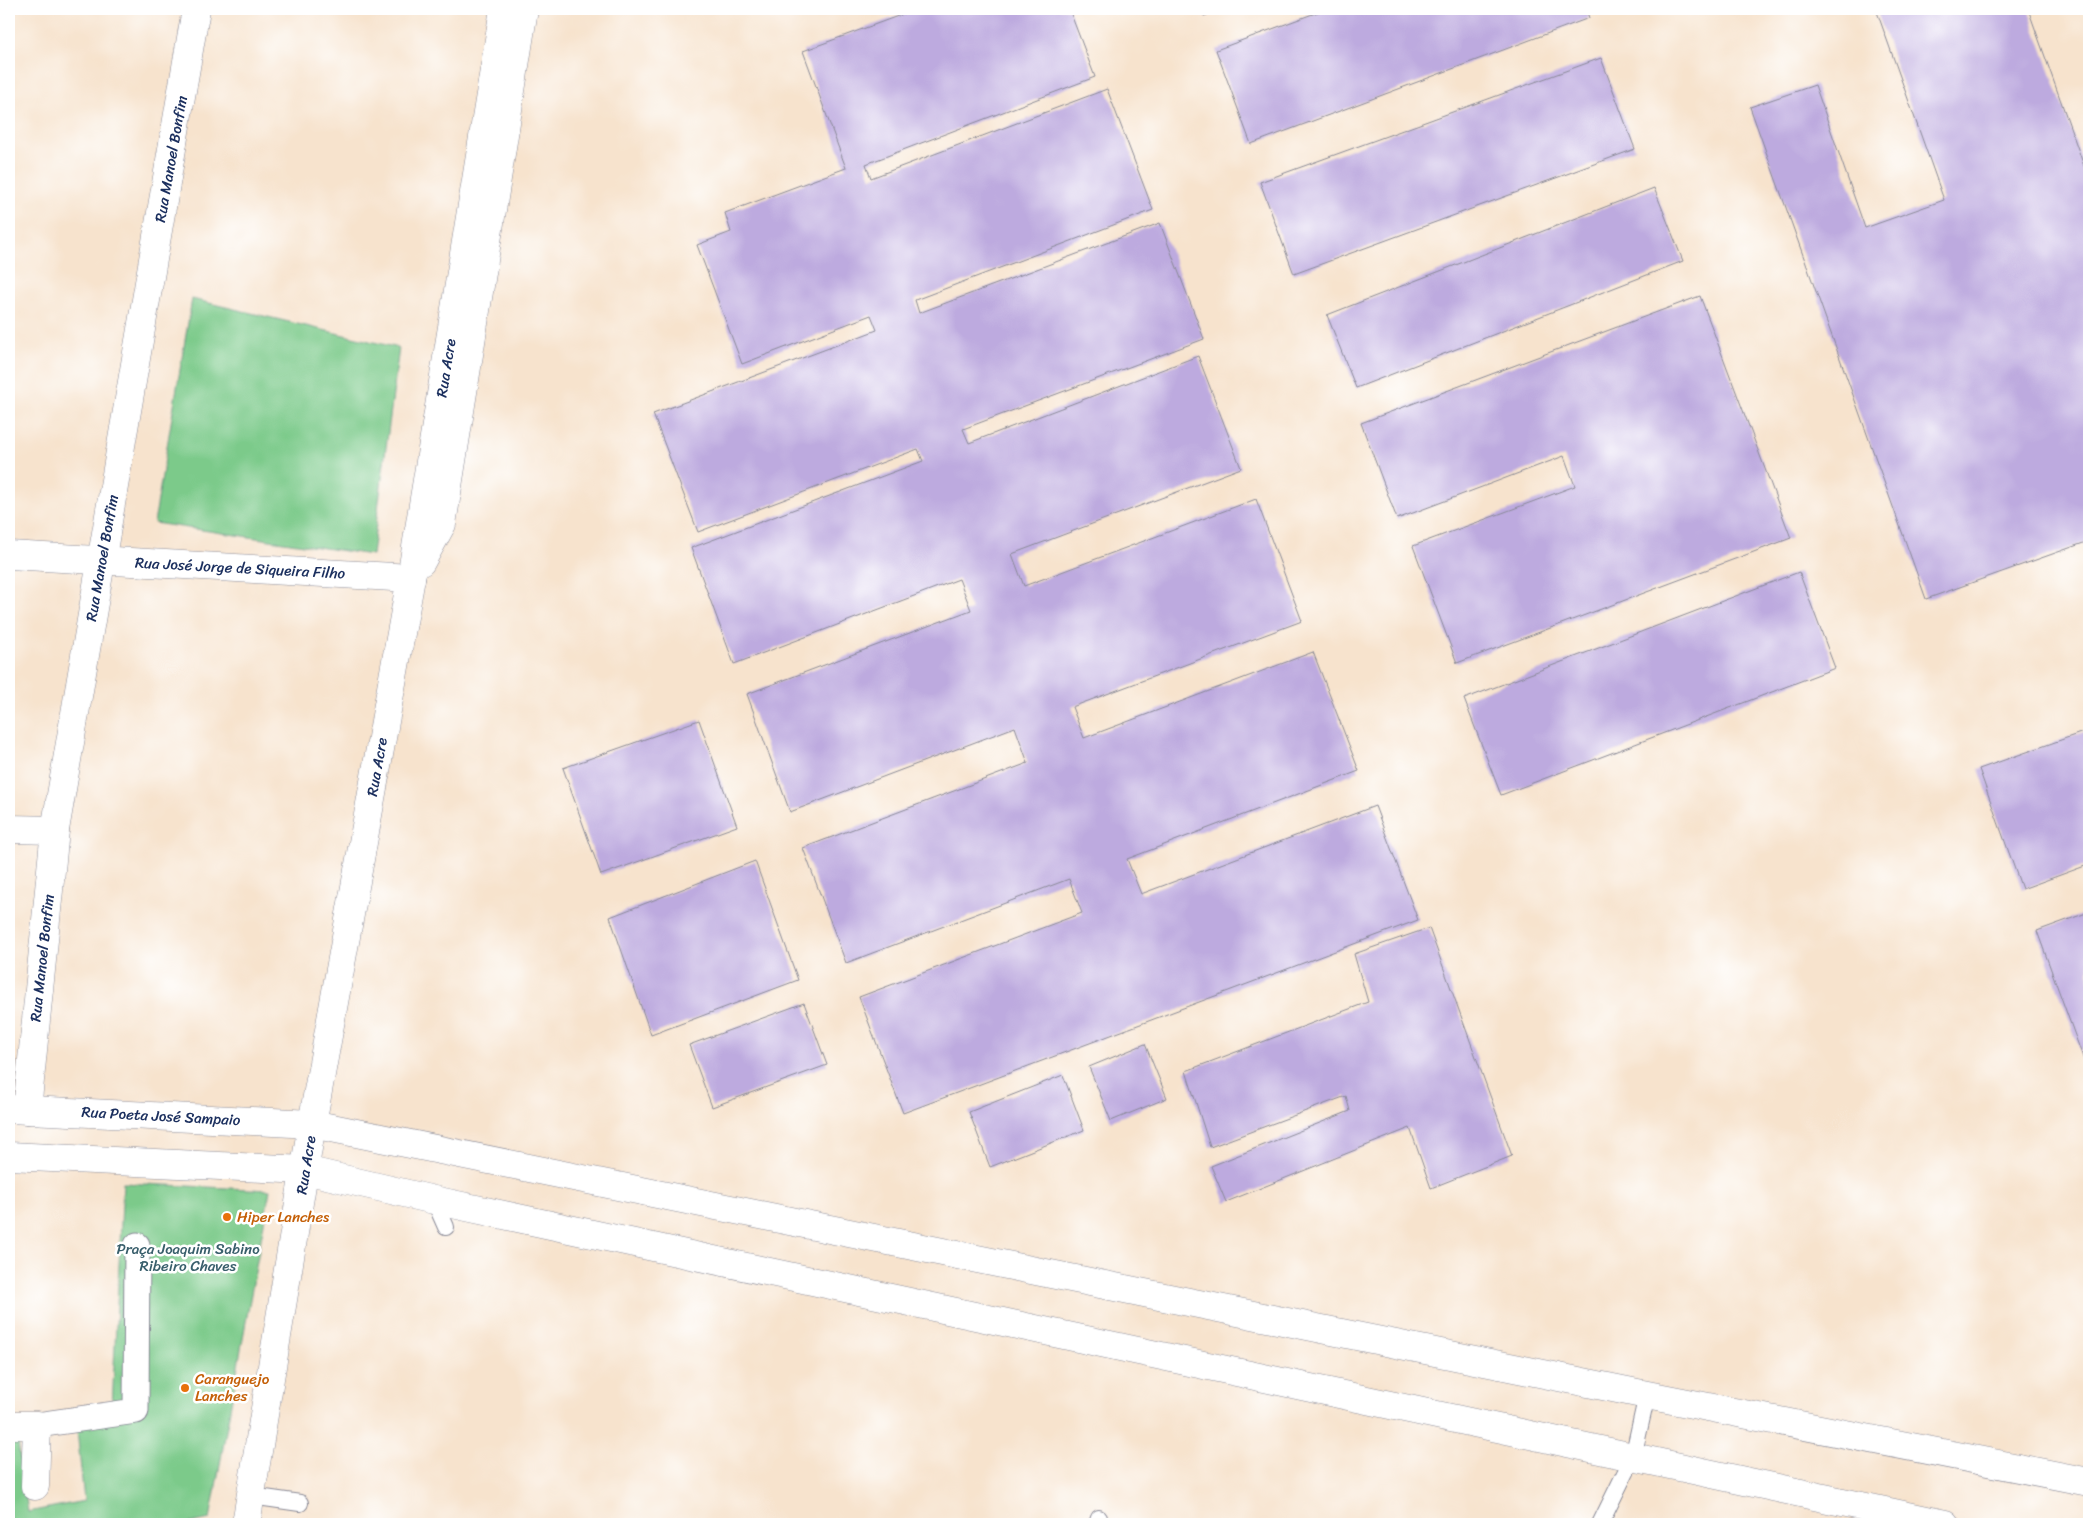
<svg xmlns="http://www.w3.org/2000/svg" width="2098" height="1533" font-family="Sriracha,sans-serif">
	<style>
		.green { fill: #7bca8a; stroke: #4b7c74 }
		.building { fill: #bdaadf }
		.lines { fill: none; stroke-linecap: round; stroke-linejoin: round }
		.service-casing { stroke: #898996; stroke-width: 18 }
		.pedestrian-casing { stroke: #898996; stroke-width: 27 }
		.minor-casing { stroke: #898996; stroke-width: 29 }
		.tertiary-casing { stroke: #898996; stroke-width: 29 }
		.secondary-casing { stroke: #898996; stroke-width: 29 }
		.service { stroke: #fff; stroke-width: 16 }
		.pedestrian { stroke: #fff; stroke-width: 25 }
		.minor { stroke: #fff; stroke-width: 28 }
		.tertiary { stroke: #fff; stroke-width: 28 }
		.secondary { stroke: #fff; stroke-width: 28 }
		.food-dot { fill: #e8710a; stroke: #fff; stroke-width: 2 }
		.labels { text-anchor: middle; stroke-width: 5; stroke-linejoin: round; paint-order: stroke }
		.street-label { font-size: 15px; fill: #1b2f5e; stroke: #fff }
		.food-label { font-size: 15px; fill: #c56008; stroke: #fff; text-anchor: start }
		.park-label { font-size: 15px; fill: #385e6b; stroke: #fff }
	</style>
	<rect width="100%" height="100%" fill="#fff"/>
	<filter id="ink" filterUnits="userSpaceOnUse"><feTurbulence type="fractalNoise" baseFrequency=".02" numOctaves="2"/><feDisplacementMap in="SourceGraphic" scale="10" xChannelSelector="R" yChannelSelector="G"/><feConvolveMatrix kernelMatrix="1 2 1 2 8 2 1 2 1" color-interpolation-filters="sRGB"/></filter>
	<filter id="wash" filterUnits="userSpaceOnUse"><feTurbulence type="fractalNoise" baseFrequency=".0096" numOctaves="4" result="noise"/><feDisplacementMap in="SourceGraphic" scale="20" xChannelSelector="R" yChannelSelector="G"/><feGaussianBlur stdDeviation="1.12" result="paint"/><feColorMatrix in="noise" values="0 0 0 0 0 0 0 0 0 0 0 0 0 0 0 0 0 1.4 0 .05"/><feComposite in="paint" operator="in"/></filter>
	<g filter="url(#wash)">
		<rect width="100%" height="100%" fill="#f7e3cd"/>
		<!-- green -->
		<g class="green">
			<polygon points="192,299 399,348 372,555 154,523"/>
			<polygon points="123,1183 270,1190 210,1519 187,1524 9,1524 9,1430 16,1430 28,1512 84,1501 75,1409 112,1407"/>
		</g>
		<g id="blocks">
			<!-- building -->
			<g class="building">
				<polygon points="917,9 1069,9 1095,77 866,164 871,178 1107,89 1153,210 915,300 919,313 1160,223 1204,339 963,429 969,443 1198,356 1241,468 1012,554 1024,586 1256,499 1302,621 1072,707 1084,738 1313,652 1359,771 1127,859 1141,894 1375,806 1418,920 903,1113 859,997 1082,913 1069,879 846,963 803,848 1028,763 1015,727 790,812 747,694 971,610 959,579 734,664 691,548 923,461 918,449 698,532 653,414 877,330 871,315 742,364 697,245 731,232 725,213 846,168 803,51"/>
				<polygon points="1201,9 1224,9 1204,16"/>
				<polygon points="1326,9 1586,9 1589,18 1251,144 1216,50"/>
				<polygon points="1876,9 2028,9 2089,180 2089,541 1926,599 1750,107 1815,85 1865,228 1944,200"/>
				<polygon points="1601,58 1635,149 1294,274 1260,182"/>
				<polygon points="1654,188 1683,261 1356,388 1327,315"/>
				<polygon points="1700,296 1791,538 1457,663 1413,546 1575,486 1564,456 1397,519 1361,423"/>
				<polygon points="1799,572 1835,668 1501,795 1464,699"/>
				<polygon points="699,720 737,826 601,875 563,768"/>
				<polygon points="2089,730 2089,878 2085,866 2022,889 1979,769"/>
				<polygon points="755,861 798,980 651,1035 610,917"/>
				<polygon points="2089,912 2089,1074 2037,931"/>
				<polygon points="1429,928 1512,1156 1431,1188 1410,1128 1226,1202 1211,1166 1350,1111 1346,1096 1210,1147 1186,1071 1368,1002 1354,954"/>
				<polygon points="804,1003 827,1065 712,1107 689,1045"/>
				<polygon points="1145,1044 1167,1098 1111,1121 1089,1067"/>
				<polygon points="1063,1075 1084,1130 990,1167 969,1112"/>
			</g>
		</g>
	</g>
	<g filter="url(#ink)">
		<use href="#blocks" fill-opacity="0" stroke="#898996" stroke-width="1"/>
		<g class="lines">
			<defs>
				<g id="service">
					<polyline points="434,1200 446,1227"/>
					<polyline points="251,1496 300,1503"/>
					<polyline points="1097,1524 1099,1518"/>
					<polyline points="1600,1524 1633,1457 1647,1395"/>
				</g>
				<polyline id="pedestrian" points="37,1425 136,1411 137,1245"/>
				<g id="minor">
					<polyline points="9,555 411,578"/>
					<polyline points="9,829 55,830"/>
					<polyline points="27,1110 55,830 196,9"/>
					<polyline points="9,1425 37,1425 35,1486"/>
				</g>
				<g id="tertiary">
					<polyline points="421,562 442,524 524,9"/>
					<polyline points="312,1124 411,578 504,9"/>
				</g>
				<g id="secondary">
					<polyline points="9,1109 312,1124 1647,1395 2089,1482"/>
					<polyline points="9,1156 305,1170 434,1200 1945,1524"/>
					<polyline points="246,1524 312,1124"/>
				</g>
			</defs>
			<!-- service casing -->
			<use href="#service" class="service-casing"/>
			<!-- pedestrian casing -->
			<use href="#pedestrian" class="pedestrian-casing"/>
			<!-- minor casing -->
			<use href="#minor" class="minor-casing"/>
			<!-- tertiary casing -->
			<use href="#tertiary" class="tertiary-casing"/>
			<!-- secondary casing -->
			<use href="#secondary" class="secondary-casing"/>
			<!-- service -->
			<use href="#service" class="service"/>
			<!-- pedestrian -->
			<use href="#pedestrian" class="pedestrian"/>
			<!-- minor -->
			<use href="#minor" class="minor"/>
			<!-- tertiary -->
			<use href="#tertiary" class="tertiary"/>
			<!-- secondary -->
			<use href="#secondary" class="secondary"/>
		</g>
	</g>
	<!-- markers -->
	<g class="food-dot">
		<circle cx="227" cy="1217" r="5"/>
		<circle cx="185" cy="1388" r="5"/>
	</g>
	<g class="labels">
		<!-- street labels -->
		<g class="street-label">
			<text transform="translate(171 159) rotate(-80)" y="5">Rua Manoel Bonfim</text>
			<text transform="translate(446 368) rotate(-81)" y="5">Rua Acre</text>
			<text transform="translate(102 558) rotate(-80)" y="5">Rua Manoel Bonfim</text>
			<text transform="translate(240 568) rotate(3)" y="5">Rua José Jorge de Siqueira Filho</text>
			<text transform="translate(377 767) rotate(-80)" y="5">Rua Acre</text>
			<text transform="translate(42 958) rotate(-84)" y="5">Rua Manoel Bonfim</text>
			<text transform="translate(161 1116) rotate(3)" y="5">Rua Poeta José Sampaio</text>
			<text transform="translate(306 1165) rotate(-81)" y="5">Rua Acre</text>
		</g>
		<!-- food labels -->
		<g class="food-label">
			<text x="237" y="1222">Hiper Lanches</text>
			<text x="195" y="1384">Caranguejo<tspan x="195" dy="17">Lanches</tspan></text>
		</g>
		<!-- park labels -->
		<g class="park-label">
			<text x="188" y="1254">Praça Joaquim Sabino<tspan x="188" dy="17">Ribeiro Chaves</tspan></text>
		</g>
	</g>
	<!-- margin -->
	<rect width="2098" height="1533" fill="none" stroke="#fff" stroke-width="30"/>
</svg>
